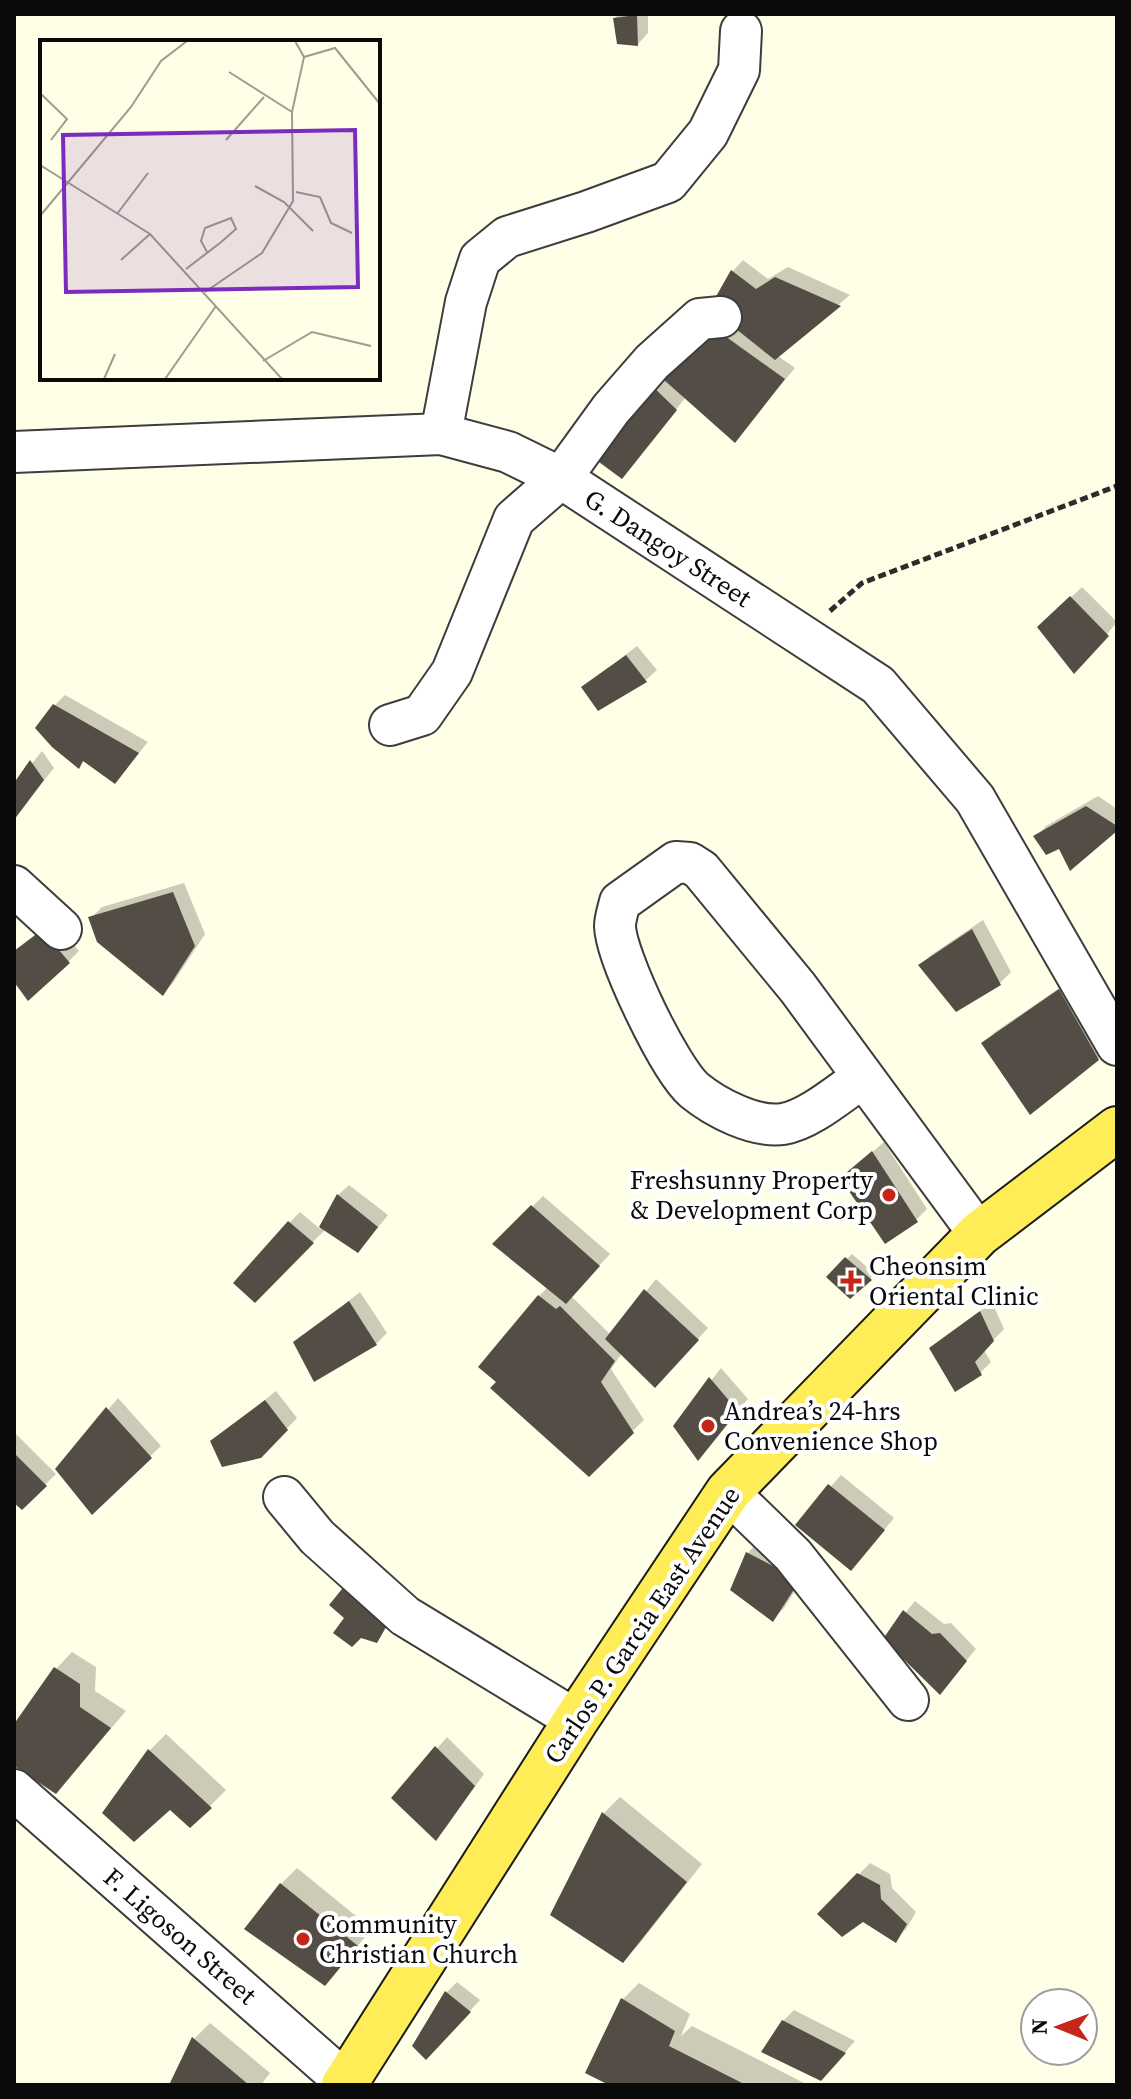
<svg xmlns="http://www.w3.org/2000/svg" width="1131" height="2099" font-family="'Source Serif 4',serif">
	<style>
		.shadow { fill: #0003 }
		.building { fill: #534d45 }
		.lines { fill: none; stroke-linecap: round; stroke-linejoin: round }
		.minor-casing { stroke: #3d3d3d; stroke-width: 44 }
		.major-casing { stroke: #1b1b1b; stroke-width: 48 }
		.path { stroke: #2c2c2c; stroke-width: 5; stroke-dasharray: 8 4; stroke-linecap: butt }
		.minor { stroke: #fff; stroke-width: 40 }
		.major { stroke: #ffed57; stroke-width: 44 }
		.poi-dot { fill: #c52617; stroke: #fff; stroke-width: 3 }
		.labels { text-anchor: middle; stroke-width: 8; stroke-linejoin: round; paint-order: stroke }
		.street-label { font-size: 26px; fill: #0a0a0a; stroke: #fff }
		.poi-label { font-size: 26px; fill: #0a0a0a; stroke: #fff; text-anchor: start }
		.inset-road { fill: none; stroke: #9d9c8f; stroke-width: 2 }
		.view { fill: #7b2cbf; fill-opacity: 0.15; stroke: #7b2cbf; stroke-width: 4 }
		.inset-edge { fill: none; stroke: #0a0a0a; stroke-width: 4 }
	</style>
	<rect width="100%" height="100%" fill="#fffee7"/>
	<!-- shadow -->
	<g class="shadow">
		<polygon points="619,14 648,14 648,33 638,44 615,18"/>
		<polygon points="743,260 768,279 788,267 850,295 778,356 795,368 735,440 686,397 622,477 587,451 717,299 733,271"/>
		<polygon points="1082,587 1117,622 1085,661 1040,627"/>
		<polygon points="637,646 657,670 646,680 598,708 584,687"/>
		<polygon points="65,695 148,742 115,782 85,760 78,766 54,706"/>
		<polygon points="42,751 54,768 14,818 14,786"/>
		<polygon points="1098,796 1117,809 1117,828 1060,847 1036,837 1046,826"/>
		<polygon points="184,883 205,934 173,983 163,994 91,918 102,907"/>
		<polygon points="983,920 1011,972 1000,983 957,1010 920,965 931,955"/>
		<polygon points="53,921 79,951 68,962 14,979 14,951"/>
		<polygon points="1071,980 1109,1047 1098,1058 984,1043 995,1032"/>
		<polygon points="884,1142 927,1209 916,1220 854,1168"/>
		<polygon points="349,1185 388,1215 368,1240 358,1251 326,1229 254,1300 289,1223 300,1212 320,1229 338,1195"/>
		<polygon points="543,1196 610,1254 571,1296 611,1335 656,1279 708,1328 666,1374 622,1353 611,1369 644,1420 588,1474 539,1296 548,1287 495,1244"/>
		<polygon points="852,1254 875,1274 870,1279 829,1277"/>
		<polygon points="360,1292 387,1333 376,1344 295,1343"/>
		<polygon points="992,1302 1004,1329 984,1350 991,1362 980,1373 932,1348"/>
		<polygon points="721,1368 748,1399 708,1447 675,1426"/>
		<polygon points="276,1391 297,1418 260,1457 213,1441"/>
		<polygon points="118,1398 161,1446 92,1512 58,1469"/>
		<polygon points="14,1432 56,1474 22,1507 14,1500"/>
		<polygon points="841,1475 894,1518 861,1558 797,1525"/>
		<polygon points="758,1542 809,1569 784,1608 773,1619 748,1553"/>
		<polygon points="915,1601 944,1624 951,1623 976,1649 940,1692 885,1638"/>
		<polygon points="72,1652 96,1667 95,1691 126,1711 56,1792 14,1763 14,1728 56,1669"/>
		<polygon points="166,1734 226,1790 190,1826 170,1807 104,1813 150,1750"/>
		<polygon points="447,1737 484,1774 446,1827 436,1838 394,1798"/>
		<polygon points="620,1797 702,1864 639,1944 623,1961 553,1914 604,1813"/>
		<polygon points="870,1863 890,1874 892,1888 916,1912 906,1929 895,1940 862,1919 820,1914"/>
		<polygon points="297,1868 372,1929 325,1984 281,1884"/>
		<polygon points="457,1982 480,2000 437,2047 446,1993"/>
		<polygon points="639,1983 690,2014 681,2036 692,2026 808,2085 614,2085 588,2072 623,1999"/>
		<polygon points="794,2010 855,2041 831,2068 783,2021"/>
		<polygon points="210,2023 270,2073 261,2085 171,2085 194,2039"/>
	</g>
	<!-- building -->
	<g class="building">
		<polygon points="637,15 638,46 617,44 613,18"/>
		<polygon points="731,270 756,289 775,277 841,306 775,360 731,325 714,300"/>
		<polygon points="704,321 785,379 735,443 663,379"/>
		<polygon points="646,380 677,410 622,479 584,451"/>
		<polygon points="1070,596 1109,636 1074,674 1037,627"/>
		<polygon points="626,655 647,682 598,711 581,687"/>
		<polygon points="53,704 139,753 115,784 83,761 79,769 52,747 35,728"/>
		<polygon points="30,760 44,780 14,820 14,783"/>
		<polygon points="1086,806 1117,826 1117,831 1070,871 1059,849 1046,855 1033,836"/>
		<polygon points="173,892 195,946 163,996 97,942 88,917"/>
		<polygon points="972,929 1001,985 956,1012 918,965"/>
		<polygon points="42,930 70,963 28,1001 14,982 14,951"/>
		<polygon points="1059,989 1099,1060 1030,1115 981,1043"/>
		<polygon points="872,1151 918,1222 885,1244 840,1178"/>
		<polygon points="337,1194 378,1227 358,1253 319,1227"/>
		<polygon points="531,1205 600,1266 566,1304 492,1244"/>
		<polygon points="288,1221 314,1243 255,1303 233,1283"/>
		<polygon points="845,1257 872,1280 850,1299 826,1277"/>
		<polygon points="644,1289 699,1340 655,1388 605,1339"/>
		<polygon points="538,1295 556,1309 560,1306 615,1361 601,1382 634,1433 589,1477 490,1388 496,1382 478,1367"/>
		<polygon points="349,1301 377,1345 314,1382 293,1342"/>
		<polygon points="980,1311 994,1341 975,1362 982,1375 955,1392 929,1348"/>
		<polygon points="709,1377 738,1411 698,1461 673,1426"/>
		<polygon points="265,1400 288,1430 261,1458 222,1467 210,1441"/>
		<polygon points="106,1407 152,1458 92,1515 55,1469"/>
		<polygon points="14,1453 47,1486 22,1510 14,1503"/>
		<polygon points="828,1484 885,1530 851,1571 795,1525"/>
		<polygon points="746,1552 800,1580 773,1622 730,1590"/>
		<polygon points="351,1578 394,1613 377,1643 361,1638 352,1647 333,1633 344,1618 329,1605"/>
		<polygon points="903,1610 932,1634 940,1633 967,1661 940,1695 883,1639"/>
		<polygon points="54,1667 80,1684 80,1707 111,1728 56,1794 14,1766 14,1724"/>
		<polygon points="435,1746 475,1786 436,1841 391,1798"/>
		<polygon points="148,1749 212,1808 190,1828 170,1810 134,1842 102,1813"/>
		<polygon points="602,1812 687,1882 623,1963 550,1915"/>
		<polygon points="857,1873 880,1885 881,1899 907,1924 896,1943 863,1922 842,1937 817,1914"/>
		<polygon points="280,1883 358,1946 325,1986 244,1929"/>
		<polygon points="445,1991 471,2012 426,2060 412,2046"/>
		<polygon points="621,1998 675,2031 669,2046 746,2085 609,2085 585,2073"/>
		<polygon points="782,2020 846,2053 821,2081 761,2052"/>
		<polygon points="192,2037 249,2085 169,2085"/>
	</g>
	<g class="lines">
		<defs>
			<g id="minor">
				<polyline points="441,434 466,302 480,259 507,237 586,212 668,182 708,133 739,70 741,31"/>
				<polyline points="14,452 441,434 508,452 561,478 878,685 975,799 1117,1045"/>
				<polyline points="390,725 422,715 452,672 514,519 561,478 611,409 652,362 700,319 721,317"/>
				<polyline points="14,886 61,929"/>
				<path d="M862,1078c-21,14 -53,42 -79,46 -28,4 -67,-16 -89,-34 -24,-21 -78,-132 -79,-164 0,-7 3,-16 5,-24l56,-40 14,1 11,7 97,118 181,246"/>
				<polyline points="728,1492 793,1555 908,1700"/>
				<polyline points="284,1497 317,1537 405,1616 576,1720"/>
				<polyline points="14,1790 349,2085"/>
			</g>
			<polyline id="major" points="344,2085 576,1720 728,1492 979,1234 1117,1129"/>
		</defs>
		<!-- minor casing -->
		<use href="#minor" class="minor-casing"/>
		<!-- major casing -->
		<use href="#major" class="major-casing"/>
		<!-- path -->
		<polyline class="path" points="830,611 862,583 1117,486"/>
		<!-- minor -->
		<use href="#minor" class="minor"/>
		<!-- major -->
		<use href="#major" class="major"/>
	</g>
	<!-- markers -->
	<g class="poi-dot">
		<circle cx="889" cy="1195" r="8"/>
		<path d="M847 1269h8v8h8v8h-8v8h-8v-8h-8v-8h8z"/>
		<circle cx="708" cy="1426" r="8"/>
		<circle cx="303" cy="1939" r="8"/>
	</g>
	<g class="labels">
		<!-- street labels -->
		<g class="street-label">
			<text transform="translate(668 548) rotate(33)" y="9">G. Dangoy Street</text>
			<text transform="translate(642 1625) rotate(-56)" y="9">Carlos P. Garcia East Avenue</text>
			<text transform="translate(180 1936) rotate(41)" y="9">F. Ligoson Street</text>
		</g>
		<!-- poi labels -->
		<g class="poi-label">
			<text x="873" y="1189" text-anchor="end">Freshsunny Property<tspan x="873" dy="30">&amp; Development Corp</tspan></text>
			<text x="869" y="1275">Cheonsim<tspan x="869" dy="30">Oriental Clinic</tspan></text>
			<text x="724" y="1420">Andrea’s 24-hrs<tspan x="724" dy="30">Convenience Shop</tspan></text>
			<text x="319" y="1933">Community<tspan x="319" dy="30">Christian Church</tspan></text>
		</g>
	</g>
	<!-- overview -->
	<g transform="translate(40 40)">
		<rect width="340" height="340" fill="#fffee7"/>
		<path class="inset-road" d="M264,17l31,-9 45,56M189,32l63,40M0,53l27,26 -16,21M186,100l38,-43M0,125l110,69 132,145M215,146l29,16 29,29M256,152l24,5 11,26 21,10M77,174l31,-41M0,176l91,-109 30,-46 26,-20M81,220l29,-26M146,229l34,-26 16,-14 -5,-11 -26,10 -4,13 6,11M165,252l57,-39 31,-52 -1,-89 12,-55 -9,-16M223,321l49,-29 59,14M64,339l11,-25M125,339l51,-73"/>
		<path class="view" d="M315,90l3,157 -292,5 -3,-157z"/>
		<rect width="340" height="340" class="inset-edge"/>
	</g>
	<!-- border -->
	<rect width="1131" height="2099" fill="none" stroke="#0a0a0a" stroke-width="32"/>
	<!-- north arrow -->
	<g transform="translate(1059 2027) rotate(271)"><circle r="38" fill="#ffffff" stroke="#9d9d9d" stroke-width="2"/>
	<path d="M0-6L14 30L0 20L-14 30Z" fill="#c52617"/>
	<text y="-12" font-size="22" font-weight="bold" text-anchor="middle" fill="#0a0a0a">N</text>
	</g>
</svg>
